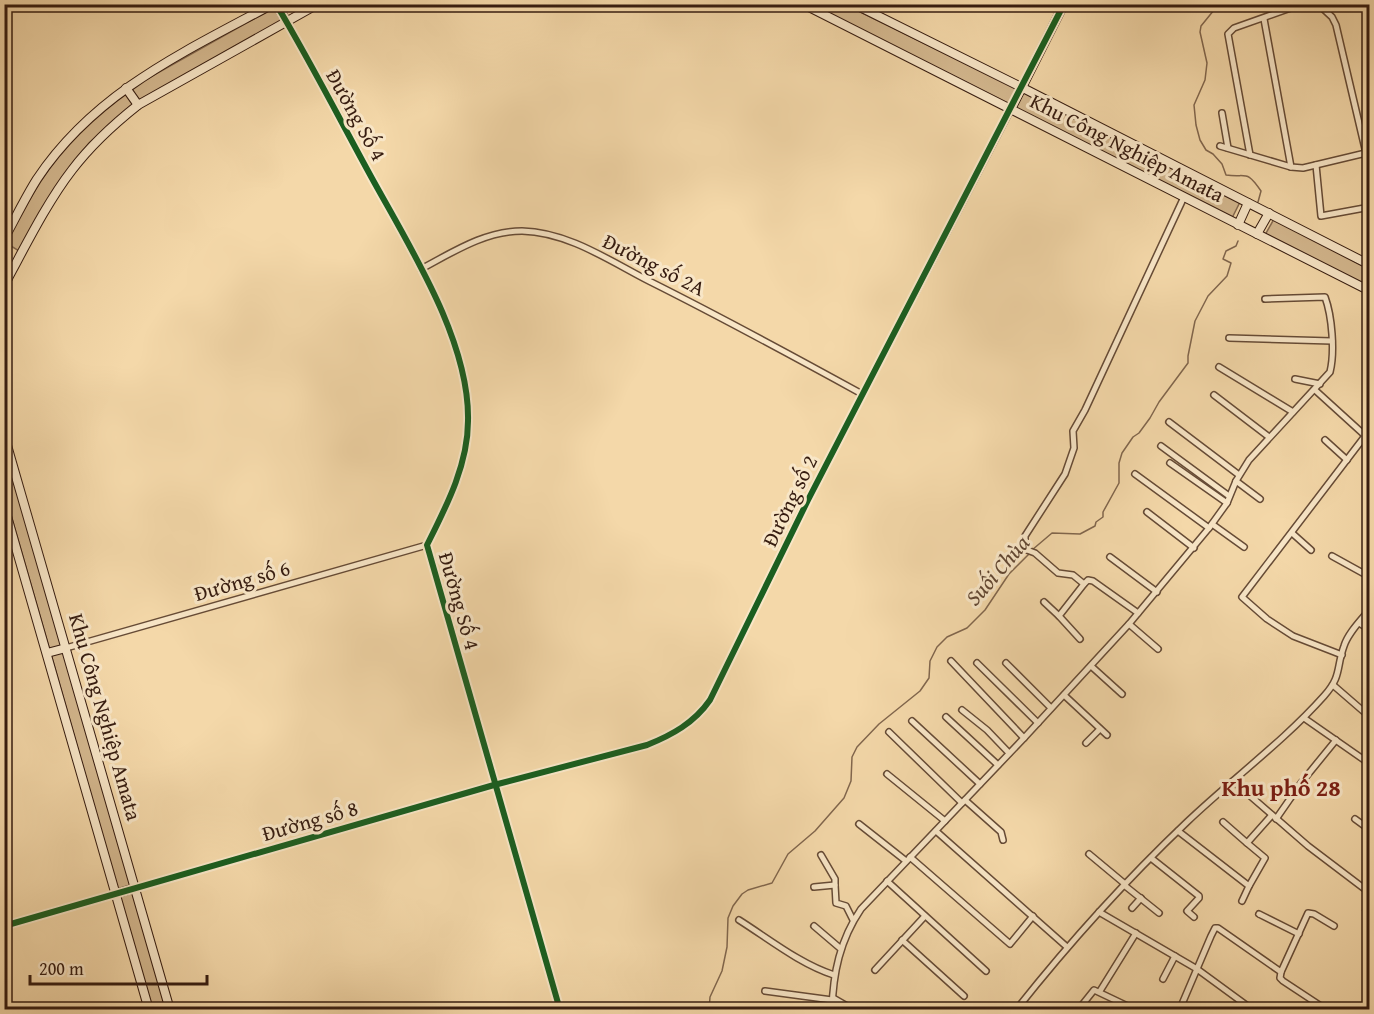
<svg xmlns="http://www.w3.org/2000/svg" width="1374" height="1014" font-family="'Gentium Book Plus',serif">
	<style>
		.green { fill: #d4b88f; stroke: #856a50; stroke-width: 1.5 }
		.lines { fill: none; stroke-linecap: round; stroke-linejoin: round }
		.stream { stroke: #81664d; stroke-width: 1.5 }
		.street-casing { stroke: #664b36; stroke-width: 8 }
		.secondary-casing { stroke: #361c10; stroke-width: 10 }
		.street { stroke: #f8e6c7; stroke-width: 5 }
		.secondary { stroke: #f8e6c7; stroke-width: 8 }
		.cycleway-casing { stroke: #f8e6c7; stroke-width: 10 }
		.cycleway { stroke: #1b5e20; stroke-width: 6 }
		.labels { text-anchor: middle; stroke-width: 6; stroke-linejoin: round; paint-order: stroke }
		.street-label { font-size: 21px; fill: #361c10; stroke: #f8e6c7 }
		.water-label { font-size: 22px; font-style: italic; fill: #624733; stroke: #f8e6c7 }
		.quarter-label { font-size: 24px; font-weight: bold; fill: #7a1f14; stroke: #f8e6c7 }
	</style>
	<rect width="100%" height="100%" fill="#f4d8a9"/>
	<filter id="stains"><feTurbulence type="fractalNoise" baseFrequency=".00333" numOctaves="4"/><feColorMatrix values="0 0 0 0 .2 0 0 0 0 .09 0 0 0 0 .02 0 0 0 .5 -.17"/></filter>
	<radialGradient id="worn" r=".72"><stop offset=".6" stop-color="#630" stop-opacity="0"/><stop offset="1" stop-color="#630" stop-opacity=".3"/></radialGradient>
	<!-- green -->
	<g class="green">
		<polygon points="811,5 846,5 1018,89 1011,105"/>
		<polygon points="275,7 284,20 138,101 129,89"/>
		<polygon points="1021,91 1240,202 1232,218 1014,107"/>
		<path d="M126,92l9,11 -46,40 -20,25 -50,83 -13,-8c21,-40 42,-79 74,-112 14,-14 31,-27 46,-39z"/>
		<polygon points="1274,219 1369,269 1369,287 1265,235"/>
		<polygon points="4,447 63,647 50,651 5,494"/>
		<polygon points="64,651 131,888 118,891 51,654"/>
		<polygon points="132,891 166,1009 152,1009 119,895"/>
	</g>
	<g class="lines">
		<!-- stream -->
		<g class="stream">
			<path d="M1220,4v4l-6,2 -13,16 -1,6 7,31 -2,17 -11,25 2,20 4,15 6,10 7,4 9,10 4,11c21,3 20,-6 35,16l-3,11"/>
			<polyline points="1032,550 1052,533 1080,534 1095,526 1096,522 1103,517 1103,512 1119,483 1119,463 1122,453 1133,437 1139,433 1150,418 1159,402 1188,363 1188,356 1195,321 1208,296 1227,276 1231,263 1223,259 1226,251 1236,246 1238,241"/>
			<polyline points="709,1010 710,997 722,971 727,947 728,918 733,906 742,894 748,890 772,883 788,854 815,831 844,798 851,781 852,757 857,747 879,724 920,691 929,678 930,661 937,647 947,637 967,628 985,610 1009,574 1029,554"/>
		</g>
		<defs>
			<g id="street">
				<polyline points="1318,4 1332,17 1336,25 1366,153"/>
				<polyline points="1264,19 1291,167"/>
				<path d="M287,22c32,59 64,117 96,176 36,68 86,144 85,223 0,44 -22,86 -41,124l133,465"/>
				<polyline points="1222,113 1228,148"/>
				<polyline points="1220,146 1291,167 1303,168 1370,152"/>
				<polyline points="1250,155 1228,34 1234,28 1302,4"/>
				<polyline points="1316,165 1321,216 1370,207"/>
				<path d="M421,269c32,-17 64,-38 101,-38 46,1 88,30 127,50 72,36 142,74 213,113"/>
				<polyline points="1229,338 1332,341"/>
				<polyline points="1219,367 1293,412"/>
				<polyline points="1295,379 1320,384"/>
				<polyline points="1315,390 1370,440"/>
				<polyline points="1214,395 1269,437"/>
				<polyline points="1169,422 1239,475"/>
				<polyline points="1325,440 1347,460"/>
				<polyline points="1161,446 1229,496"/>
				<polyline points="1170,463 1227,503"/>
				<polyline points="1135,474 1209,528"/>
				<polyline points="1236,481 1260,499"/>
				<polyline points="1147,512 1194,548"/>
				<polyline points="1212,524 1244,547"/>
				<polyline points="1292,533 1311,550"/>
				<polyline points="1332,556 1370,577"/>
				<polyline points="1110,557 1157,592"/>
				<polyline points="1044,602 1059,616"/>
				<polyline points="1138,613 1093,581 1088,580 1084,584 1073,575 1058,573 1035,553 1027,550 1025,547 1025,536 1065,474 1074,448 1073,431 1085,410 1184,197"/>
				<polyline points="1359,623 1370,630"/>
				<polyline points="1129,624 1158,649"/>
				<polyline points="1080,639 1059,616 1084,584"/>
				<polyline points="66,648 427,545"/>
				<polyline points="1342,655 1293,636 1267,619 1242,597 1365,436"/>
				<polyline points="951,661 1024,738"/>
				<polyline points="977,663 1038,723"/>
				<polyline points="1006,663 1051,708"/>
				<polyline points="1091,666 1122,694"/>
				<polyline points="1333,685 1370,717"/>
				<polyline points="1064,695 1107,735"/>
				<polyline points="962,710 987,730 1009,753"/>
				<polyline points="946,717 998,765"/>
				<polyline points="1304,718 1370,764"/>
				<polyline points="912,721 980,784"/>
				<polyline points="889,732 962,803"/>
				<polyline points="1086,743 1100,729"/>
				<polyline points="887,774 945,821"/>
				<polyline points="1233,781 1308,846 1370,893"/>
				<polyline points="965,800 1001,832 1003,840"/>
				<polyline points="1276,819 1301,783 1336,740"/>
				<polyline points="1355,819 1370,830"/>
				<polyline points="1223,822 1247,843"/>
				<polyline points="859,824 906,861"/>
				<polyline points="936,831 1067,947"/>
				<polyline points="1178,831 1249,886"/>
				<polyline points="1089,854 1125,884"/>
				<polyline points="821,855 835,879 835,885"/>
				<polyline points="910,857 1010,944 1033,916"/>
				<polyline points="1151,858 1199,896 1199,898 1187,911 1194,917"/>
				<polyline points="887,881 986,971"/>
				<polyline points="1124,885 1159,913"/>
				<polyline points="814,887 835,885 836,903 846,906 853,920"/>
				<path d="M135,888l359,-103 153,-40c25,-10 47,-22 63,-45l98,-200 203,-391"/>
				<polyline points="1242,901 1249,886 1265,858 1247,843 1272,815"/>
				<polyline points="1132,908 1141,898"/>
				<polyline points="1366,910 1370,912"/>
				<polyline points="1099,912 1197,969 1253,1010"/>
				<polyline points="1259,914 1299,934"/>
				<path d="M739,920c30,19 61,44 95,55"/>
				<polyline points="4,926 115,894"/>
				<polyline points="814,926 841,949"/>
				<polyline points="902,940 964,996"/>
				<polyline points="875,970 925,916"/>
				<polyline points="1281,972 1308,913 1314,914 1334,926"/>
				<polyline points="1163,979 1175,956"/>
				<polyline points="765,991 832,1000"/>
				<polyline points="1100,991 1136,933"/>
				<polyline points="833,998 854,1010"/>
				<polyline points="1182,1004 1211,936 1215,928 1218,928 1281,972 1280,978 1283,981 1327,1010"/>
				<path d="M832,1010c1,-37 8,-70 29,-101l163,-171 105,-114 80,-96 18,-25 9,-22 13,-21 81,-88c5,-20 2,-56 -5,-75l-60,2"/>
				<path d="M1016,1010c53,-67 110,-130 171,-188 45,-43 96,-80 137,-126 18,-20 12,-28 20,-50 4,-13 17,-26 26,-37"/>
				<polyline points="1078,1010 1094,990 1136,1010"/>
			</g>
			<g id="secondary">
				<polyline points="276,4 287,22"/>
				<polyline points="803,4 1370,291"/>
				<polyline points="854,4 1021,87 1370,265"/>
				<polyline points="126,88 138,105"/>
				<polyline points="1011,109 1064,4"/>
				<polyline points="1238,225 1248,203"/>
				<polyline points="1257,234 1269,213"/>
				<path d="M4,239c11,-20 21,-41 33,-60 58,-87 147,-127 236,-175"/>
				<polyline points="4,269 8,278 4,286"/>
				<path d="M8,278c19,-35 40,-77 64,-108 19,-25 42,-46 66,-65l180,-101"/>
				<polyline points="4,435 170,1010"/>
				<polyline points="4,506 149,1010"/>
				<polyline points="47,653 66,648"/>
				<polyline points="115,894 135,888"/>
			</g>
		</defs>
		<!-- street casing -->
		<use href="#street" class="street-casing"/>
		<!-- secondary casing -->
		<use href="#secondary" class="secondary-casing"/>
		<!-- street -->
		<use href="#street" class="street"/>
		<!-- secondary -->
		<use href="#secondary" class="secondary"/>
		<defs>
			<g id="cycleway">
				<path d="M276,4c33,55 62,112 92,167 39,72 102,168 100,250 0,44 -22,86 -41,124l133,465"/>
				<path d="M4,926l490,-141 153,-40c25,-10 47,-22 63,-45l98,-200 256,-496"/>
			</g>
		</defs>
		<!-- cycleway casing -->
		<use href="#cycleway" class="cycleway-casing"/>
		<!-- cycleway -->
		<use href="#cycleway" class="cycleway"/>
	</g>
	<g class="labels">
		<!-- street labels -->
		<g class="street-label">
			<text transform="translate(356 115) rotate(61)" y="7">Đường Số 4</text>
			<text transform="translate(1127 148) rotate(27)" y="7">Khu Công Nghiệp Amata</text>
			<text transform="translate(654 265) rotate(27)" y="7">Đường số 2A</text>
			<text transform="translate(790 501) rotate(-64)" y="7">Đường số 2</text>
			<text transform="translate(242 581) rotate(-16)" y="7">Đường số 6</text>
			<text transform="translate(459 601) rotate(74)" y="7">Đường Số 4</text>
			<text transform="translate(105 717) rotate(74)" y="7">Khu Công Nghiệp Amata</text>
			<text transform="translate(310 821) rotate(-16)" y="7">Đường số 8</text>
		</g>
		<!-- water labels -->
		<g class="water-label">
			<text transform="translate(997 570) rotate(-49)" y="8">Suối Chùa</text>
		</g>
		<!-- quarter labels -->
		<g class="quarter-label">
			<text x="1281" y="796">Khu phố 28</text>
		</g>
	</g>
	<!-- margin -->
	<rect width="1374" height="1014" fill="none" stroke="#f4d8a9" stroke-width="24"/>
	<rect x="6" y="6" width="1362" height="1002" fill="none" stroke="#361c10" stroke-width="3"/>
	<rect x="12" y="12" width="1350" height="990" fill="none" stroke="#361c10" stroke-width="1.5"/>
	<!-- scale -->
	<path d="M30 975v9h177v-9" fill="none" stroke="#361c10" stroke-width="3"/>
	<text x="39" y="975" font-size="18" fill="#361c10" stroke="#f8e6c7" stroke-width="4.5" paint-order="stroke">200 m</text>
	<rect width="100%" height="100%" filter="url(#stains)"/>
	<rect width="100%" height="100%" fill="url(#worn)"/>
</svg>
